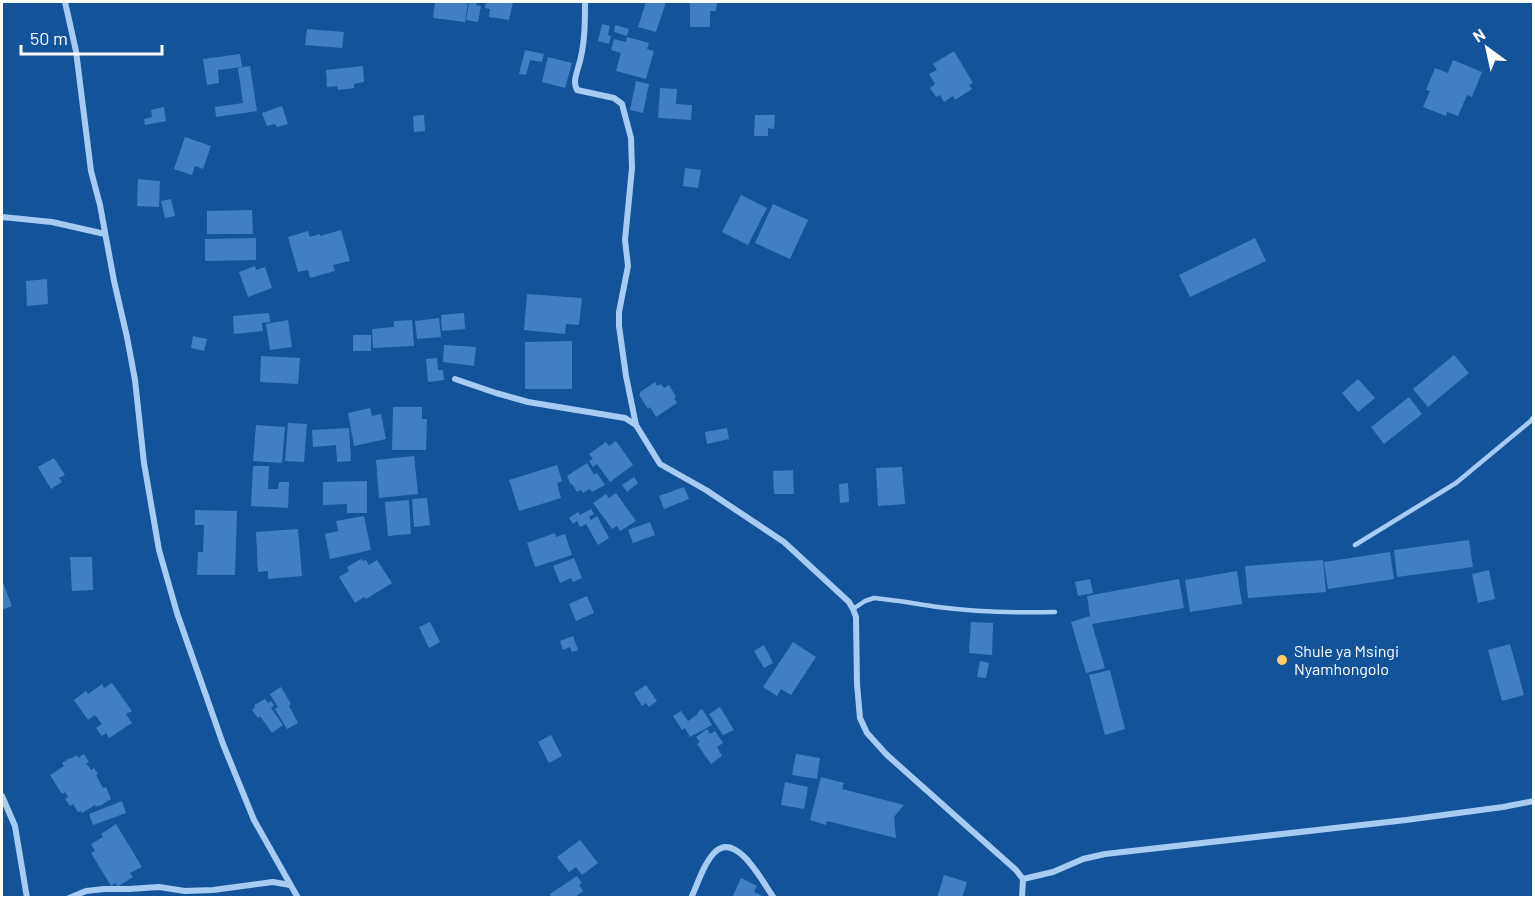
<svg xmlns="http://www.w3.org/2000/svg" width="1535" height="899" font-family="Barlow,sans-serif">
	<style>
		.building { fill: #407fc2 }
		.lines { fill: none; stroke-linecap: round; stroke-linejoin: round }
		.lane { stroke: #a6ccf3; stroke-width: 4.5 }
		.street { stroke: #a6ccf3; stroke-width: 6 }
		.poi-dot { fill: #ffcd68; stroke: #135399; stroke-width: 2 }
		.labels { text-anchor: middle; stroke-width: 6; stroke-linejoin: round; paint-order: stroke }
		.poi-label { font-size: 16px; fill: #fff; stroke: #135399; text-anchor: start }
	</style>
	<rect width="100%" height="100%" fill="#135399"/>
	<!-- building -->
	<g class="building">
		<polygon points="435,2 468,2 465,22 433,18"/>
		<polygon points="469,2 477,2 476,5 481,6 478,22 466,20"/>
		<polygon points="486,2 513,2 509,20 489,17 490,9 485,8"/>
		<polygon points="646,2 666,2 656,32 638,27"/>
		<polygon points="690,2 717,2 716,11 710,11 710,27 690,27"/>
		<polygon points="602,24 610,26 608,35 611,36 609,44 598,41"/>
		<polygon points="615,25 629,29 627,36 614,32"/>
		<polygon points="307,29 344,32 342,48 305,45"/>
		<polygon points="627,37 649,43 647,49 654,51 646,79 616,71 621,53 611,50 614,39 626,42"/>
		<polygon points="525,50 544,54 542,62 530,60 526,75 519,74"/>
		<polygon points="954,51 973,83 969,85 972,89 955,100 953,96 944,102 940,95 936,97 930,88 935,84 929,74 937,70 933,64"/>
		<polygon points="240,54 242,67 218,70 219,83 207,85 203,59"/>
		<polygon points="548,57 572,63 565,88 542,82"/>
		<polygon points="1453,60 1482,72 1472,97 1467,95 1458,116 1447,112 1446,116 1423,107 1430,91 1426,90 1435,68 1448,73"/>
		<polygon points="250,66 257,111 216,117 215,107 243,103 238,68"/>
		<polygon points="363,66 364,82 354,84 354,88 338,90 337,86 327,87 326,70"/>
		<polygon points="636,81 649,84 643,113 630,110"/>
		<polygon points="660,88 677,89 676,104 692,105 691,120 658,118"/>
		<polygon points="282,106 288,124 277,127 275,124 267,126 262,113"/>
		<polygon points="164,107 166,121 145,125 144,119 152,117 151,110"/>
		<polygon points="424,115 425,131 414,132 413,116"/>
		<polygon points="755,115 775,115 774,129 768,128 768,136 754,136"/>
		<polygon points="185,137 211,146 203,169 195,166 192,175 174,169"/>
		<polygon points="685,168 701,170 698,188 683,186"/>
		<polygon points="138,179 160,181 159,207 137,206"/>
		<polygon points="741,195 767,208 748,245 722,232"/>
		<polygon points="171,199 175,216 165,218 161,201"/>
		<polygon points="773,204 808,220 790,259 755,243"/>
		<polygon points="252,210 253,234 207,234 207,211"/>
		<polygon points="341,230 350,261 333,265 335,271 310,278 308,270 298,272 288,237 308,231 310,237 320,234 320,236"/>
		<polygon points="256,238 256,260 205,261 205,239"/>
		<polygon points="1255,238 1266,261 1190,297 1179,275"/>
		<polygon points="255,266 256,270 265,267 272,288 248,297 239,272"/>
		<polygon points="47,279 48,304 27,306 26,281"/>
		<polygon points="527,294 582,298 579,325 566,324 565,334 524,330"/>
		<polygon points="269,313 270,322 262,323 263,331 234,334 233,316"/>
		<polygon points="464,313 465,329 442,331 441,315"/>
		<polygon points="439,318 441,337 417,339 415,321"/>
		<polygon points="288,320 292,347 270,350 266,324"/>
		<polygon points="412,320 414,346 373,348 372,329 394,327 394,321"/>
		<rect x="353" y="335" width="18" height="16"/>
		<polygon points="193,336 207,339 204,351 191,348"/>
		<polygon points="572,341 572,389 525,389 525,342"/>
		<polygon points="444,345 476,347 474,366 443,362"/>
		<polygon points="1454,355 1469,373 1428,407 1413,389"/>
		<polygon points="261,356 300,358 298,384 260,382"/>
		<polygon points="437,358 438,370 443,370 444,380 428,382 426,359"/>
		<polygon points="1358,379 1375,398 1358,412 1342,393"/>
		<polygon points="655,382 657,386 661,384 664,388 669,385 676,397 674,398 677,403 656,417 650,407 648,409 639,395 640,394 640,392"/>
		<polygon points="1409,397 1422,414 1384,444 1371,427"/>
		<polygon points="393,407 422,407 422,419 427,419 426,450 392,450"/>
		<polygon points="370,408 372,416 381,414 386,439 354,446 348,413"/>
		<polygon points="288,423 307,424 304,462 285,461"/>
		<polygon points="256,425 285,427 282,463 253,461"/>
		<polygon points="349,428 351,461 337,462 336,445 313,447 312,430"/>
		<polygon points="727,428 729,439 707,444 705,432"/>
		<polygon points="616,441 633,465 610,482 597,464 593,467 589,461 593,459 589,454 606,442 609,446"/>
		<polygon points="414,456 418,494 379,498 376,460"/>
		<polygon points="54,458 65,475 59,478 62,482 51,489 38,467"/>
		<polygon points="587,463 594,475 597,473 605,485 592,492 590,489 583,493 581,490 577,492 572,484 571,485 567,476"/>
		<polygon points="557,465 562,481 557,483 561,498 519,511 509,480"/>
		<polygon points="253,466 269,466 268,489 278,489 279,482 289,482 288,508 251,506"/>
		<polygon points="902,467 905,504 878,506 876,468"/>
		<polygon points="793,470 794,494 774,494 773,471"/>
		<polygon points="634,477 638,483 627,492 622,485"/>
		<polygon points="367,481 367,513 347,513 347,504 323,505 323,482"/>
		<polygon points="848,483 849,502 840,503 839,484"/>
		<polygon points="684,487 689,499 664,509 659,496"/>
		<polygon points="616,493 636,521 620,531 617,526 612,529 593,503 606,494 609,498"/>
		<polygon points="427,498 430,525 414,527 412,499"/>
		<polygon points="409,500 411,534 388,536 385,502"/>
		<polygon points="591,509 594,514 589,517 591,520 597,516 609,538 598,545 586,524 580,527 577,521 573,524 569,518 578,512 580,515"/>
		<polygon points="195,510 237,511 235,575 197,575 198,552 203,552 204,525 195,525"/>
		<polygon points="364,516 371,550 330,559 325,534 338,531 336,521"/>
		<polygon points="650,522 655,535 633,543 628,530"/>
		<polygon points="298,529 302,576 268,579 268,571 258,572 256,532"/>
		<polygon points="555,533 556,537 565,534 572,555 535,567 527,543"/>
		<polygon points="1469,540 1473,567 1397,577 1394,550"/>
		<polygon points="1390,552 1394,579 1328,589 1324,562"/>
		<polygon points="70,557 92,557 93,590 72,591"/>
		<polygon points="574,558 582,578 573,582 571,578 560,583 553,566"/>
		<polygon points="361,559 363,561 366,560 369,565 377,560 392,583 366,599 364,597 355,603 339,577 349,571 347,567"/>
		<polygon points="1323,560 1326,592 1248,598 1245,566"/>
		<polygon points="1489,570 1495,599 1478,603 1472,574"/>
		<polygon points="1237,571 1242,604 1190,612 1185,580"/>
		<polygon points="1090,579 1093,593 1078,596 1075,582"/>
		<polygon points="1179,579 1184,608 1092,624 1105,668 1086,673 1071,622 1090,616 1087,596"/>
		<polygon points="2,580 12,606 2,610"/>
		<polygon points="587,596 594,613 576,621 569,604"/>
		<polygon points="430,622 440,642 429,648 419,627"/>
		<polygon points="971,622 993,623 992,655 969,653"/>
		<polygon points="573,636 578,650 572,652 570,647 563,650 560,641"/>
		<polygon points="793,642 816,657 791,695 781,689 777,696 763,687"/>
		<polygon points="1510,644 1524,695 1502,701 1488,650"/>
		<polygon points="764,645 773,663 764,668 754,651"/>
		<polygon points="980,661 989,663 986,678 977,677"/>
		<polygon points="1110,670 1125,729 1105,735 1089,675"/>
		<polygon points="112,683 132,711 126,714 132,723 109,738 106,733 102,736 96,728 102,724 95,715 88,720 74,700 86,691 88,694 102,684 104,688"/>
		<polygon points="646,685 657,701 649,707 646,703 642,706 634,693"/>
		<polygon points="281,687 291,704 289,706 298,723 287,729 275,709 278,707 270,694"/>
		<polygon points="265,699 268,703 271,701 274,705 271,708 283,725 272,733 260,716 258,718 252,710 255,707 254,705"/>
		<polygon points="720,707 734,730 723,735 709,714"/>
		<polygon points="702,709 712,725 690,737 685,728 682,730 673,716 681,711 688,721 698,714 697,713"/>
		<polygon points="707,729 710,734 715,731 723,743 717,747 722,756 711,764 697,744 700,742 696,737"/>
		<polygon points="551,735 562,756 549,763 538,742"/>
		<polygon points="84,754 89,762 86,763 91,770 94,768 98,774 96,775 103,788 106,787 111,799 100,806 99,805 96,807 95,805 82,813 81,811 78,812 73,804 70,806 65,799 68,797 65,792 62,794 50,775 64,766 62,763 70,758 70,759 77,755 78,758"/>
		<polygon points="796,754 820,758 817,779 792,775"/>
		<polygon points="821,777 844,783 842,789 904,805 894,817 896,838 827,821 826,825 810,820"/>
		<polygon points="785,782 808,787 804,809 781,805"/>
		<polygon points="122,801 126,813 93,825 89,814"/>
		<polygon points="116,824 142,867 130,873 133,877 117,887 116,883 111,886 91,853 95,851 91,844 103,837 101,834"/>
		<polygon points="580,840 598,863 582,875 576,867 569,872 557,857"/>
		<polygon points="944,875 967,882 962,898 937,898"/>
		<polygon points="577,876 582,883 579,885 583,891 574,898 552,898 550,894"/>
		<polygon points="741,878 757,886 754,892 766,898 732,898"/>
	</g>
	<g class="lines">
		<!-- lane -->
		<g class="lane">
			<polyline points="1355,545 1456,483 1533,419"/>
			<path d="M853,609l12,-8 9,-3c22,2 43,6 64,9 39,5 78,6 117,5"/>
		</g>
		<!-- street -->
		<g class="street">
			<polyline points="65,2 76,51 91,171 100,205 114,281 127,337 135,380 144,463 159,550 177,613 223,744 254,820 298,898"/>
			<path d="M585,2c0,22 0,44 -7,66 -2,7 -5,15 -1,22l37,8 8,6 9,34 1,30 -7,72 3,26 -9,46v14l7,50 10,49"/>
			<polyline points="2,217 52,222 105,234"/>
			<polyline points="455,379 496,393 528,402 625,418 636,425 660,464 706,490 784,542 849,602 853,609 856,617 857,684 860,718 867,733 887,755 1016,870 1023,879 1022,898"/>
			<polyline points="1533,419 1534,419"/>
			<polyline points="2,796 15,826 27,898"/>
			<polyline points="1023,879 1053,872 1083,859 1105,854 1406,820 1503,807 1534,801"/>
			<polyline points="69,898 86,891 104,889 129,889 159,887 185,891 213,890 273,882 290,885"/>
			<path d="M691,898c7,-15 13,-35 24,-46 22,-21 48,31 59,46"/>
		</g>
	</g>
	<!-- markers -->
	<circle class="poi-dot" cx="1282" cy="660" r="6"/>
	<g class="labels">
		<!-- poi labels -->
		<g class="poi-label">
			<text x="1294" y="657">Shule ya Msingi<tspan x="1294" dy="18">Nyamhongolo</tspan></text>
		</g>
	</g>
	<!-- border -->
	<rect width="1535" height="899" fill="none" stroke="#ffffff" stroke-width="6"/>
	<!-- north arrow -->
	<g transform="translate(1487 48) rotate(327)" stroke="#135399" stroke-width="4.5" paint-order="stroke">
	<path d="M0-4.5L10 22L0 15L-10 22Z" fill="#ffffff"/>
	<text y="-9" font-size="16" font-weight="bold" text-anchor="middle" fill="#ffffff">N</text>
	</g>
	<!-- scale -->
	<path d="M21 45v9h141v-9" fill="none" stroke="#ffffff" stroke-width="3"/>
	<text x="30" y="45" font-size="18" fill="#ffffff" stroke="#135399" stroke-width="4.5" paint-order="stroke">50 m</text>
</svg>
